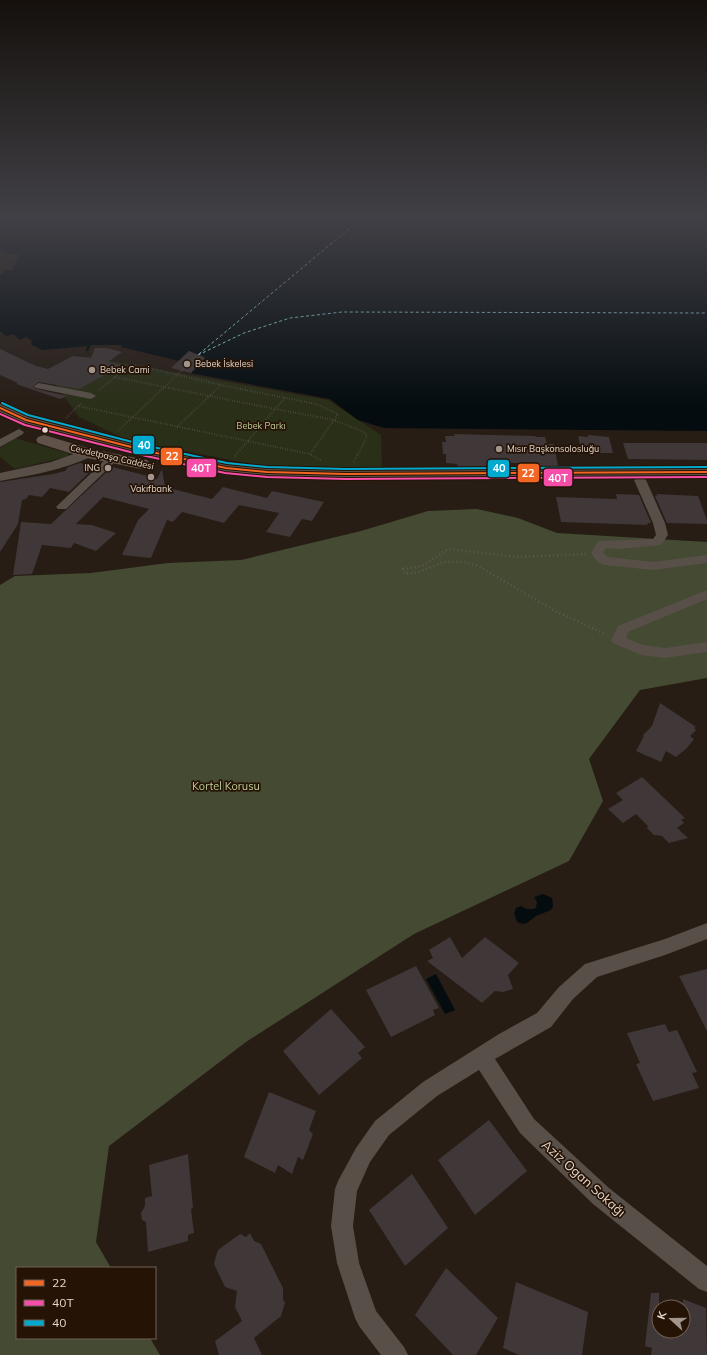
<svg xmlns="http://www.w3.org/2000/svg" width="707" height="1355" font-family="Mulish,sans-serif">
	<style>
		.green { fill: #2a2f18 }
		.forest { fill: #444b32 }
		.water { fill: #040c0f }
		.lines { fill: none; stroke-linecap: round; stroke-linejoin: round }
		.ferry { stroke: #92dae9; stroke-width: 1; stroke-dasharray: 3 2.5; stroke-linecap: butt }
		.building { fill: #3f3738 }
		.path-far1 { stroke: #605853; stroke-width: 2; stroke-dasharray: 0.5 2; stroke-linecap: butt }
		.path { stroke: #605853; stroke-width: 2.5; stroke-dasharray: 1 3; stroke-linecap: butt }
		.minor { fill: #584f49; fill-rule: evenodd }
		.tertiary { fill: #584f49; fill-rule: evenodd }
		.primary { fill: #605249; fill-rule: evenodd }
		.bus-1-casing { stroke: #251305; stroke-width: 4 }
		.bus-2-casing { stroke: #251305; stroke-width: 4 }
		.bus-3-casing { stroke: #251305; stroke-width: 4 }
		.bus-1 { stroke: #f26522; stroke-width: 2 }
		.bus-2 { stroke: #f54da8; stroke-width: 2 }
		.bus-3 { stroke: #00a9ce; stroke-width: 2 }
		.poi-dot { fill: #a1958c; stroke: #251305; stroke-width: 1.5 }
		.bus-dot { fill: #e3d6cc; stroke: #251305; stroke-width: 1.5 }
		.labels { text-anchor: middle; stroke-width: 3.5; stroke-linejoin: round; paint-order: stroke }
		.far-poi-label { font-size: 9px; fill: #e3d6cc; stroke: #251305; text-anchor: start }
		.far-park-label { font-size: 9px; fill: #bccd98; stroke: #251305 }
		.far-street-label { font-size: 9px; fill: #e3d6cc; stroke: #251305 }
		.park-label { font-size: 11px; fill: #bccd98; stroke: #251305 }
		.near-street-label { font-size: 13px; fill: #e3d6cc; stroke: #251305 }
		.line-badge { stroke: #251305; stroke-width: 1.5 }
		.badge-label { font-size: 11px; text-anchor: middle; font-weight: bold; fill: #fff }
	</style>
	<rect width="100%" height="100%" fill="#271d15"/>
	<!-- green -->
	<g class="green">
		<polygon points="88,357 328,400 381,435 382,469 263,466 127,440 79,417 53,381"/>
		<polygon points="15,438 67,453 70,456 15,469 0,457 0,448"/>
	</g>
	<!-- forest -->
	<polygon class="forest" points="477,509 518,518 557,533 707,542 707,678 640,690 589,759 603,801 569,861 414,934 246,1042 109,1146 96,1242 111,1268 17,1268 17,1338 150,1338 160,1355 0,1355 0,585 15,576 91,573 168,563 241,560 361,531 428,511"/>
	<!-- water -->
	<g class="water">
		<polygon points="0,218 707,218 707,431 384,428 358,420 330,399 190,373 205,357 189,351 179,361 121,347 121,345 91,345 88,351 86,351 87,346 43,350 32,345 31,342 33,341 26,337 20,340 13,334 6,336 0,331 0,275 6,270 12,271 19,254 7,254 0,250 4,249 0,248"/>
		<path d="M543,894l9,4 1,8 -2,4 -15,6 -9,7 -4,1 -6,-2 -3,-9 2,-5 5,-2c6,4 9,4 15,2l1,-6 -3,-5z"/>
		<polygon points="436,974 455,1010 445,1014 426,979"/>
	</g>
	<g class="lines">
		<!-- ferry -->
		<g class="ferry">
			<polyline points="199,354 362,218"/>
			<polyline points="198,355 244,333 290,318 342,312 707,313"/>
		</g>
	</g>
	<!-- building -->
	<g class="building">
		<polygon points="95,348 107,348 122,352 108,362 123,365 79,389 39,382 33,386 36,389 67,396 60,399 16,384 18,383 0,375 0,349 36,366 48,369 73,356 91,358"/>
		<polygon points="189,351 205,358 191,373 171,368"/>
		<polygon points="454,434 535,436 536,437 545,437 547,444 554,444 558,466 538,466 538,463 493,463 494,467 458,467 457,464 446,463 446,454 443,454 442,442 446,442 445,436 455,436"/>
		<polygon points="588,435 609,437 613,453 582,453 578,436 588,437"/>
		<polygon points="623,443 707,443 707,460 628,459"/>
		<polygon points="80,463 96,466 69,492 50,488 42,497 29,495 26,499 22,500 18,524 0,552 0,482 53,474 65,471 68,467"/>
		<polygon points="112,467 152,477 151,478 157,479 162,469 165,487 212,499 223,487 267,498 272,491 324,502 312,521 302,519 290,537 266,532 279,513 239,505 224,523 182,512 173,522 167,520 151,558 122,555 138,520 149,509 103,497 76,524 92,525 116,533 96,551 74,543 71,548 42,545 32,574 13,575 21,522 51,524"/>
		<polygon points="616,494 639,495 651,523 647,523 648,525 561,522 556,497 617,499"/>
		<polygon points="656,494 698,496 707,520 707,524 667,523 655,496 657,496"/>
		<polygon points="660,703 696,727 694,728 696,730 690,736 694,739 686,749 676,757 666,751 661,762 636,751 644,736 643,735 652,726"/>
		<polygon points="642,777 685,818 681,820 684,823 677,828 688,838 669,843 662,836 654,835 647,828 648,826 636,814 623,823 608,809 623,800 616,793"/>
		<polygon points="450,937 462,958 485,937 519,963 508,975 513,989 503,992 495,991 482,1003 427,961 433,958 429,950"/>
		<polygon points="416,966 439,1008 433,1010 435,1015 391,1037 366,990"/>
		<polygon points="707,969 707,1031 679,976"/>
		<polygon points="331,1009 365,1047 358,1053 362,1058 319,1095 283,1051"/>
		<polygon points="665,1024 669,1032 677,1030 697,1072 692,1073 699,1088 653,1101 636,1064 640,1063 627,1033"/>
		<polygon points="269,1092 316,1111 309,1130 313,1134 303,1160 298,1157 292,1174 278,1165 275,1173 244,1157"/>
		<polygon points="489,1120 527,1171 475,1215 438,1160"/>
		<polygon points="188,1154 193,1208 191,1209 194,1233 188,1235 188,1241 148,1252 146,1222 142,1220 141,1213 145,1206 145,1198 152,1196 149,1165"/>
		<polygon points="412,1174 448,1228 405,1266 369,1210"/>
		<polygon points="250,1233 254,1241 261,1244 283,1288 283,1299 285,1303 281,1316 254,1338 262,1355 219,1355 215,1341 242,1321 235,1307 237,1291 225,1287 214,1264 216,1256 218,1250 240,1234 246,1237"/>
		<polygon points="446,1268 498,1318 476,1355 453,1355 415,1315"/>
		<polygon points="516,1282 588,1312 582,1355 519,1355 503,1348"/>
		<polygon points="651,1293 659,1293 659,1331 683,1331 683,1299 706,1308 707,1355 651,1355 652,1348 645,1346"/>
	</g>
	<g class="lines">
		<!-- path-far1 -->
		<g class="path-far1">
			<polyline points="115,377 132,364 221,385 316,404 338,414 334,420 364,432 367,437 353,463"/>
			<polyline points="99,390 115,377 275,409 285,398"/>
			<polyline points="81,404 78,406 310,454"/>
			<polyline points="66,418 78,406"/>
			<polyline points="177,427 221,385"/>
			<polyline points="118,431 198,355"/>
			<polyline points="235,456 275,409 334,420 310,454 322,461"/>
		</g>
		<!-- path -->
		<polyline class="path" points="586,554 519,557 448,549 422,566 403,569 405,574 419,572 443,562 466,562 478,566 555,611 607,635"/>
		<!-- minor -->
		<g class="minor">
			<polygon points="39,383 91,393 96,396 91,399 36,388 34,386"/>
			<polygon points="19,429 24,432 23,434 0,447 0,439"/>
			<polygon points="113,455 118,458 117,460 66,509 58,509 56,507 58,505 109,456"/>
			<path d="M640,477l6,3 19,43 3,12 -7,10 -42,4 -13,-1 -3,5 5,4 45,5 54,-7v8l-54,7 -49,-5c-6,-2 -10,-7 -13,-12l7,-12 55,-2 3,-4 -3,-12 -19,-43z"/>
			<polygon points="707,590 707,599 628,632 626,638 643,645 665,648 707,642 707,652 665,658 641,655 613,643 611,640 618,626"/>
			<polygon points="707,923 707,939 665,955 597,977 573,999 551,1027 495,1059 534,1119 609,1188 707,1266 707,1292 699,1289 593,1204 520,1133 479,1070 437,1096 389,1135 370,1162 357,1191 353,1226 359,1263 376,1311 404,1347 408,1355 381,1355 359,1326 355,1318 337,1263 331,1226 335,1189 338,1181 356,1148 375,1121 423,1082 499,1034 537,1013 559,987 585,964 665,939"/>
		</g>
		<!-- tertiary -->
		<path class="tertiary" d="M88,449l5,1 2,3 -2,3c-30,14 -61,19 -93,25v-8l51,-11z"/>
		<!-- primary -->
		<g class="primary">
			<polygon points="0,403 32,417 148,446 226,463 267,467 346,469 707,467 707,477 346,479 267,477 226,473 147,456 20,423 0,414"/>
			<polygon points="44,435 91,449 147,460 150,464 147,468 141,469 82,457 38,443 36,440 38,437"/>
		</g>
		<defs>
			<polyline id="bus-1" points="0,408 26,420 147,451 226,468 267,472 346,474 707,472"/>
			<polyline id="bus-2" points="0,414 25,425 146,456 225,473 267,477 346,479 707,477"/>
			<polyline id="bus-3" points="2,403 28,415 148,446 227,463 267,467 346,469 707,467"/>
		</defs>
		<!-- bus-1 casing -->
		<use href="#bus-1" class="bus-1-casing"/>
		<!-- bus-2 casing -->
		<use href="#bus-2" class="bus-2-casing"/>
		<!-- bus-3 casing -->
		<use href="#bus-3" class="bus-3-casing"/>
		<!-- bus-1 -->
		<use href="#bus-1" class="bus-1"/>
		<!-- bus-2 -->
		<use href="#bus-2" class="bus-2"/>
		<!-- bus-3 -->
		<use href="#bus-3" class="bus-3"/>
	</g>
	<!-- sky -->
	<linearGradient id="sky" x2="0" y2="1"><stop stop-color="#15100c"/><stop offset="0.53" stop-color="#414046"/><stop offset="1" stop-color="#414046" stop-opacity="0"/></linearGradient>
	<rect width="707" height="408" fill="url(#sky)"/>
	<!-- markers -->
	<g class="poi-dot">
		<circle cx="187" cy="364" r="4"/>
		<circle cx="92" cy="370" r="4"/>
		<circle cx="499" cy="449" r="4"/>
		<circle cx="108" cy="468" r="4"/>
		<circle cx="151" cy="477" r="4"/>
	</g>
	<circle class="bus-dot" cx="45" cy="430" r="3.5"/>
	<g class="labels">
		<!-- far-poi labels -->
		<g class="far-poi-label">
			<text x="195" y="367">Bebek İskelesi</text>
			<text x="100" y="373">Bebek Cami</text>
			<text x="507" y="452">Mısır Başkonsolosluğu</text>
			<text x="100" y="471" text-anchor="end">ING</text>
			<text x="151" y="492" text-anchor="middle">Vakıfbank</text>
		</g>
		<!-- far-park labels -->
		<g class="far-park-label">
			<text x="261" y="429">Bebek Parkı</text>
		</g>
		<!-- far-street labels -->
		<g class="far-street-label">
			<text transform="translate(112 457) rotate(13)" y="3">Cevdetpaşa Caddesi</text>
		</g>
		<!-- park labels -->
		<g class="park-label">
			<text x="226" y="790">Kortel Korusu</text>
		</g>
		<!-- near-street labels -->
		<g class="near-street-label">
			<text transform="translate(584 1178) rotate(42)" y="5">Aziz Ogan Sokağı</text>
		</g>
	</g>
	<g class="line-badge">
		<rect x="132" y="435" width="23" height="20" rx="4" fill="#00a9ce"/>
		<rect x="160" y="447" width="23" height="19" rx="4" fill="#f26522"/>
		<rect x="186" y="458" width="31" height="20" rx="4" fill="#f54da8"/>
		<rect x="487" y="459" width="23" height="19" rx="4" fill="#00a9ce"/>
		<rect x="517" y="463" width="23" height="20" rx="4" fill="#f26522"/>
		<rect x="543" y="468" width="30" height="19" rx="4" fill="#f54da8"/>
	</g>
	<g class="badge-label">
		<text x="144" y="449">40</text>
		<text x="172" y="460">22</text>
		<text x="201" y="472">40T</text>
		<text x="499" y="472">40</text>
		<text x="528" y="477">22</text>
		<text x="558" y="482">40T</text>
	</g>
	<!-- legend -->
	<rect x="16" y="1267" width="140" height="72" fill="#251305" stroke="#716155"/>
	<rect x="24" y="1280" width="20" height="6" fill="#f26522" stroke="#716155"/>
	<text x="52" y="1287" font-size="12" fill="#e3d6cc">22</text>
	<rect x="24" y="1300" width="20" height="6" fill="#f54da8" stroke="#716155"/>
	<text x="52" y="1307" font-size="12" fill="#e3d6cc">40T</text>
	<rect x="24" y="1320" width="20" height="6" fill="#00a9ce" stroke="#716155"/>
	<text x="52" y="1327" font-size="12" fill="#e3d6cc">40</text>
	<!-- north arrow -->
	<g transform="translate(671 1319) rotate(291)"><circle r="19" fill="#251305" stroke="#716155"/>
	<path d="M0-3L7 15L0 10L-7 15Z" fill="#a1958c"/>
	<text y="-6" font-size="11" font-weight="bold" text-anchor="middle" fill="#e3d6cc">K</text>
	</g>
</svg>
